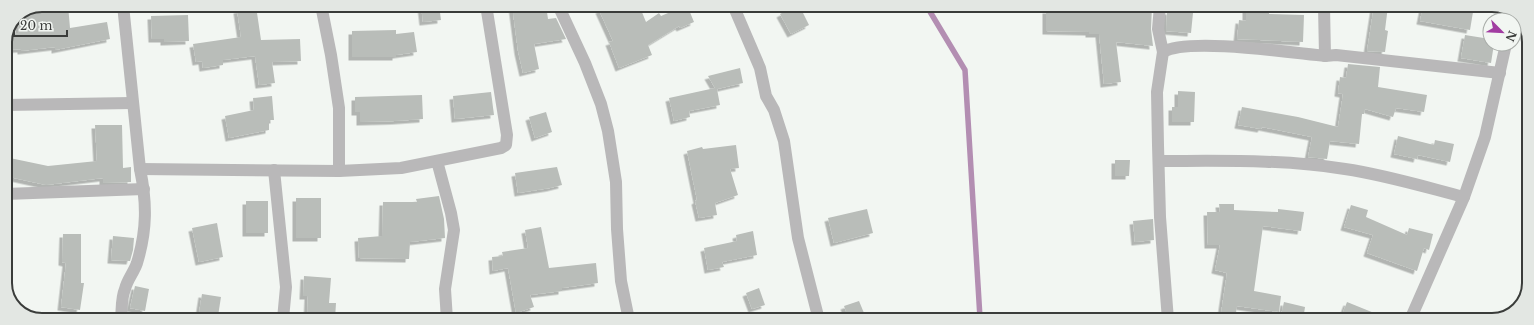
<svg xmlns="http://www.w3.org/2000/svg" width="1534" height="325" font-family="'Libre Baskerville',serif">
	<style>
		.lines { fill: none; stroke-linecap: round; stroke-linejoin: round }
		.stream { stroke: #b38eb2; stroke-width: 5.5 }
		.building { fill: #b9bdb9; filter: url(#shadow) }
		.street { stroke: #b9b8b9; stroke-width: 12 }
		.rim { fill: none; stroke: #3a3c3a; stroke-width: 2 }
	</style>
	<defs>
		<filter id="shadow"><feDropShadow dx="-3.5" dy="3.5" stdDeviation="0" flood-color="#0004"/></filter>
	</defs>
	<rect width="100%" height="100%" fill="#f2f6f2"/>
	<g class="lines">
		<!-- stream -->
		<polyline class="stream" points="926,5 965,70 980,318 982,320"/>
	</g>
	<!-- building -->
	<g class="building">
		<polygon points="42,5 68,5 70,28 107,22 110,39 55,50 55,47 21,51 21,49 5,50 5,42 8,34 19,33 18,15"/>
		<polygon points="421,5 439,5 441,20 423,22"/>
		<polygon points="512,5 546,5 548,19 556,18 566,39 534,44 539,69 523,73 518,51"/>
		<polygon points="610,5 639,5 646,22 659,13 661,16 687,5 694,22 680,28 679,26 648,45 652,55 619,68 609,42 613,41 599,10"/>
		<polygon points="797,5 799,5 809,25 791,34 780,14"/>
		<polygon points="1090,5 1152,6 1151,29 1153,46 1116,42 1121,82 1104,84 1099,34 1089,34 1089,32 1046,31 1046,10 1090,11"/>
		<polygon points="256,6 261,40 300,39 301,61 272,62 275,83 259,85 255,56 223,60 223,65 203,68 202,61 196,62 193,44 241,37 237,10"/>
		<polygon points="1246,6 1269,6 1269,14 1304,15 1303,42 1237,39 1239,20 1246,21"/>
		<polygon points="1374,6 1388,6 1385,30 1388,31 1385,52 1367,51"/>
		<polygon points="1423,6 1474,6 1470,30 1420,21"/>
		<polygon points="1167,11 1193,13 1191,33 1166,31"/>
		<polygon points="188,15 189,41 164,42 164,39 152,39 151,16"/>
		<polygon points="396,30 396,34 414,32 417,52 396,55 396,57 352,57 352,31"/>
		<polygon points="1465,35 1490,39 1490,44 1494,44 1491,63 1461,58"/>
		<polygon points="1348,64 1380,67 1378,87 1427,95 1424,112 1396,108 1393,117 1365,109 1364,114 1362,114 1359,144 1330,141 1327,159 1308,157 1312,137 1262,127 1261,129 1238,125 1242,107 1298,117 1338,127 1343,94 1338,93 1340,77 1346,78"/>
		<polygon points="740,68 743,83 717,89 720,105 689,111 690,117 674,121 669,98 715,88 708,76"/>
		<polygon points="1178,91 1195,92 1194,122 1172,122 1172,107 1178,107"/>
		<polygon points="491,92 494,115 455,119 453,96"/>
		<polygon points="422,95 423,119 395,121 360,122 360,112 355,112 355,97"/>
		<polygon points="272,96 274,120 269,120 269,130 229,138 225,116 254,110 253,98"/>
		<polygon points="546,112 552,132 535,138 529,117"/>
		<polygon points="95,125 122,125 123,168 131,167 131,182 103,183 103,178 46,185 5,176 5,157 48,166 97,161"/>
		<polygon points="1398,136 1434,145 1435,140 1454,144 1450,162 1418,155 1417,159 1394,154"/>
		<polygon points="736,145 739,168 730,169 738,195 715,203 717,215 699,218 695,201 697,200 687,151 702,147 703,149"/>
		<polygon points="1115,160 1130,160 1129,176 1115,176"/>
		<polygon points="557,167 562,185 550,188 518,193 515,173"/>
		<polygon points="439,196 444,219 445,238 410,242 409,259 359,258 358,238 382,236 383,202 417,202 416,199"/>
		<rect x="296" y="198" width="25" height="40"/>
		<rect x="246" y="201" width="22" height="32"/>
		<polygon points="1219,204 1234,204 1234,210 1278,212 1278,209 1304,212 1301,231 1263,226 1254,291 1281,296 1279,312 1237,306 1235,320 1220,320 1227,273 1215,270 1220,245 1208,245 1207,212 1220,212"/>
		<polygon points="1351,205 1368,210 1366,217 1407,235 1409,228 1433,234 1429,250 1424,248 1417,271 1367,253 1373,235 1344,227"/>
		<polygon points="867,209 873,233 834,243 828,218"/>
		<polygon points="1153,219 1154,240 1135,242 1133,221"/>
		<polygon points="217,223 223,257 199,262 192,228"/>
		<polygon points="541,227 549,268 596,263 598,283 562,288 562,291 530,295 534,307 516,313 508,268 493,271 492,257 503,256 502,252 528,248 525,230"/>
		<polygon points="753,231 757,255 722,262 724,267 708,270 704,248 737,241 736,235"/>
		<polygon points="63,234 81,234 81,283 84,283 80,310 61,307 66,263 62,262"/>
		<polygon points="113,236 134,238 133,250 130,261 111,260"/>
		<polygon points="304,276 331,278 329,303 336,303 335,319 307,319 308,296 303,296"/>
		<polygon points="135,286 149,289 145,311 130,308"/>
		<polygon points="759,288 765,305 752,309 746,293"/>
		<polygon points="202,294 221,297 218,316 199,313"/>
		<polygon points="859,301 864,313 849,319 844,306"/>
		<polygon points="1284,302 1305,307 1303,320 1280,320"/>
		<polygon points="1347,302 1389,319 1389,320 1340,320"/>
	</g>
	<g class="lines">
		<!-- street -->
		<g class="street">
			<polyline points="321,5 331,55 339,108 339,171"/>
			<polyline points="558,5 585,63 601,104 608,131 616,182 617,229 621,281 629,320"/>
			<polyline points="733,5 760,68 766,96 774,110 784,141 798,238 819,320"/>
			<polyline points="1160,6 1158,29 1163,52 1157,92 1158,145 1160,217 1168,320"/>
			<polyline points="1324,6 1325,56"/>
			<polyline points="1512,20 1513,14"/>
			<path d="M1163,52c25,-15 130,1 162,4l11,-1 164,18"/>
			<polyline points="5,105 132,103"/>
			<polyline points="437,161 451,213 454,230 445,289 447,320"/>
			<path d="M1159,161c62,0 125,-2 186,8 41,6 80,18 119,28"/>
			<polyline points="140,169 339,171 401,168 501,148 506,145 507,135 486,5"/>
			<polyline points="274,170 286,287 283,319"/>
			<polyline points="5,194 144,189"/>
			<path d="M121,319c1,-9 0,-21 4,-30 2,-9 9,-17 12,-26 10,-33 10,-60 3,-94l-17,-164"/>
			<polyline points="1410,320 1464,197 1485,137 1506,44"/>
		</g>
	</g>
	<!-- crop -->
	<path d="M0 0H1534V325H0ZM42 12H1492A30 30 0 0 1 1522 42V283A30 30 0 0 1 1492 313H42A30 30 0 0 1 12 283V42A30 30 0 0 1 42 12Z" fill="#e3e7e3" fill-rule="evenodd"/>
	<path class="rim" d="M42 12H1492A30 30 0 0 1 1522 42V283A30 30 0 0 1 1492 313H42A30 30 0 0 1 12 283V42A30 30 0 0 1 42 12Z"/>
	<!-- north arrow -->
	<g transform="translate(1502 32) rotate(114)"><circle r="19" fill="#f2f6f2" stroke="#a8aca8"/>
	<path d="M0-3L7 15L0 10L-7 15Z" fill="#a13ca1"/>
	<text y="-6" font-size="11" font-weight="bold" text-anchor="middle" fill="#3a3c3a">N</text>
	</g>
	<!-- scale -->
	<path d="M14 30v6h53v-6" fill="none" stroke="#3a3c3a" stroke-width="2"/>
	<text x="20" y="30" font-size="12" fill="#3a3c3a" stroke="#f2f6f2" stroke-width="3" paint-order="stroke">20 m</text>
</svg>
